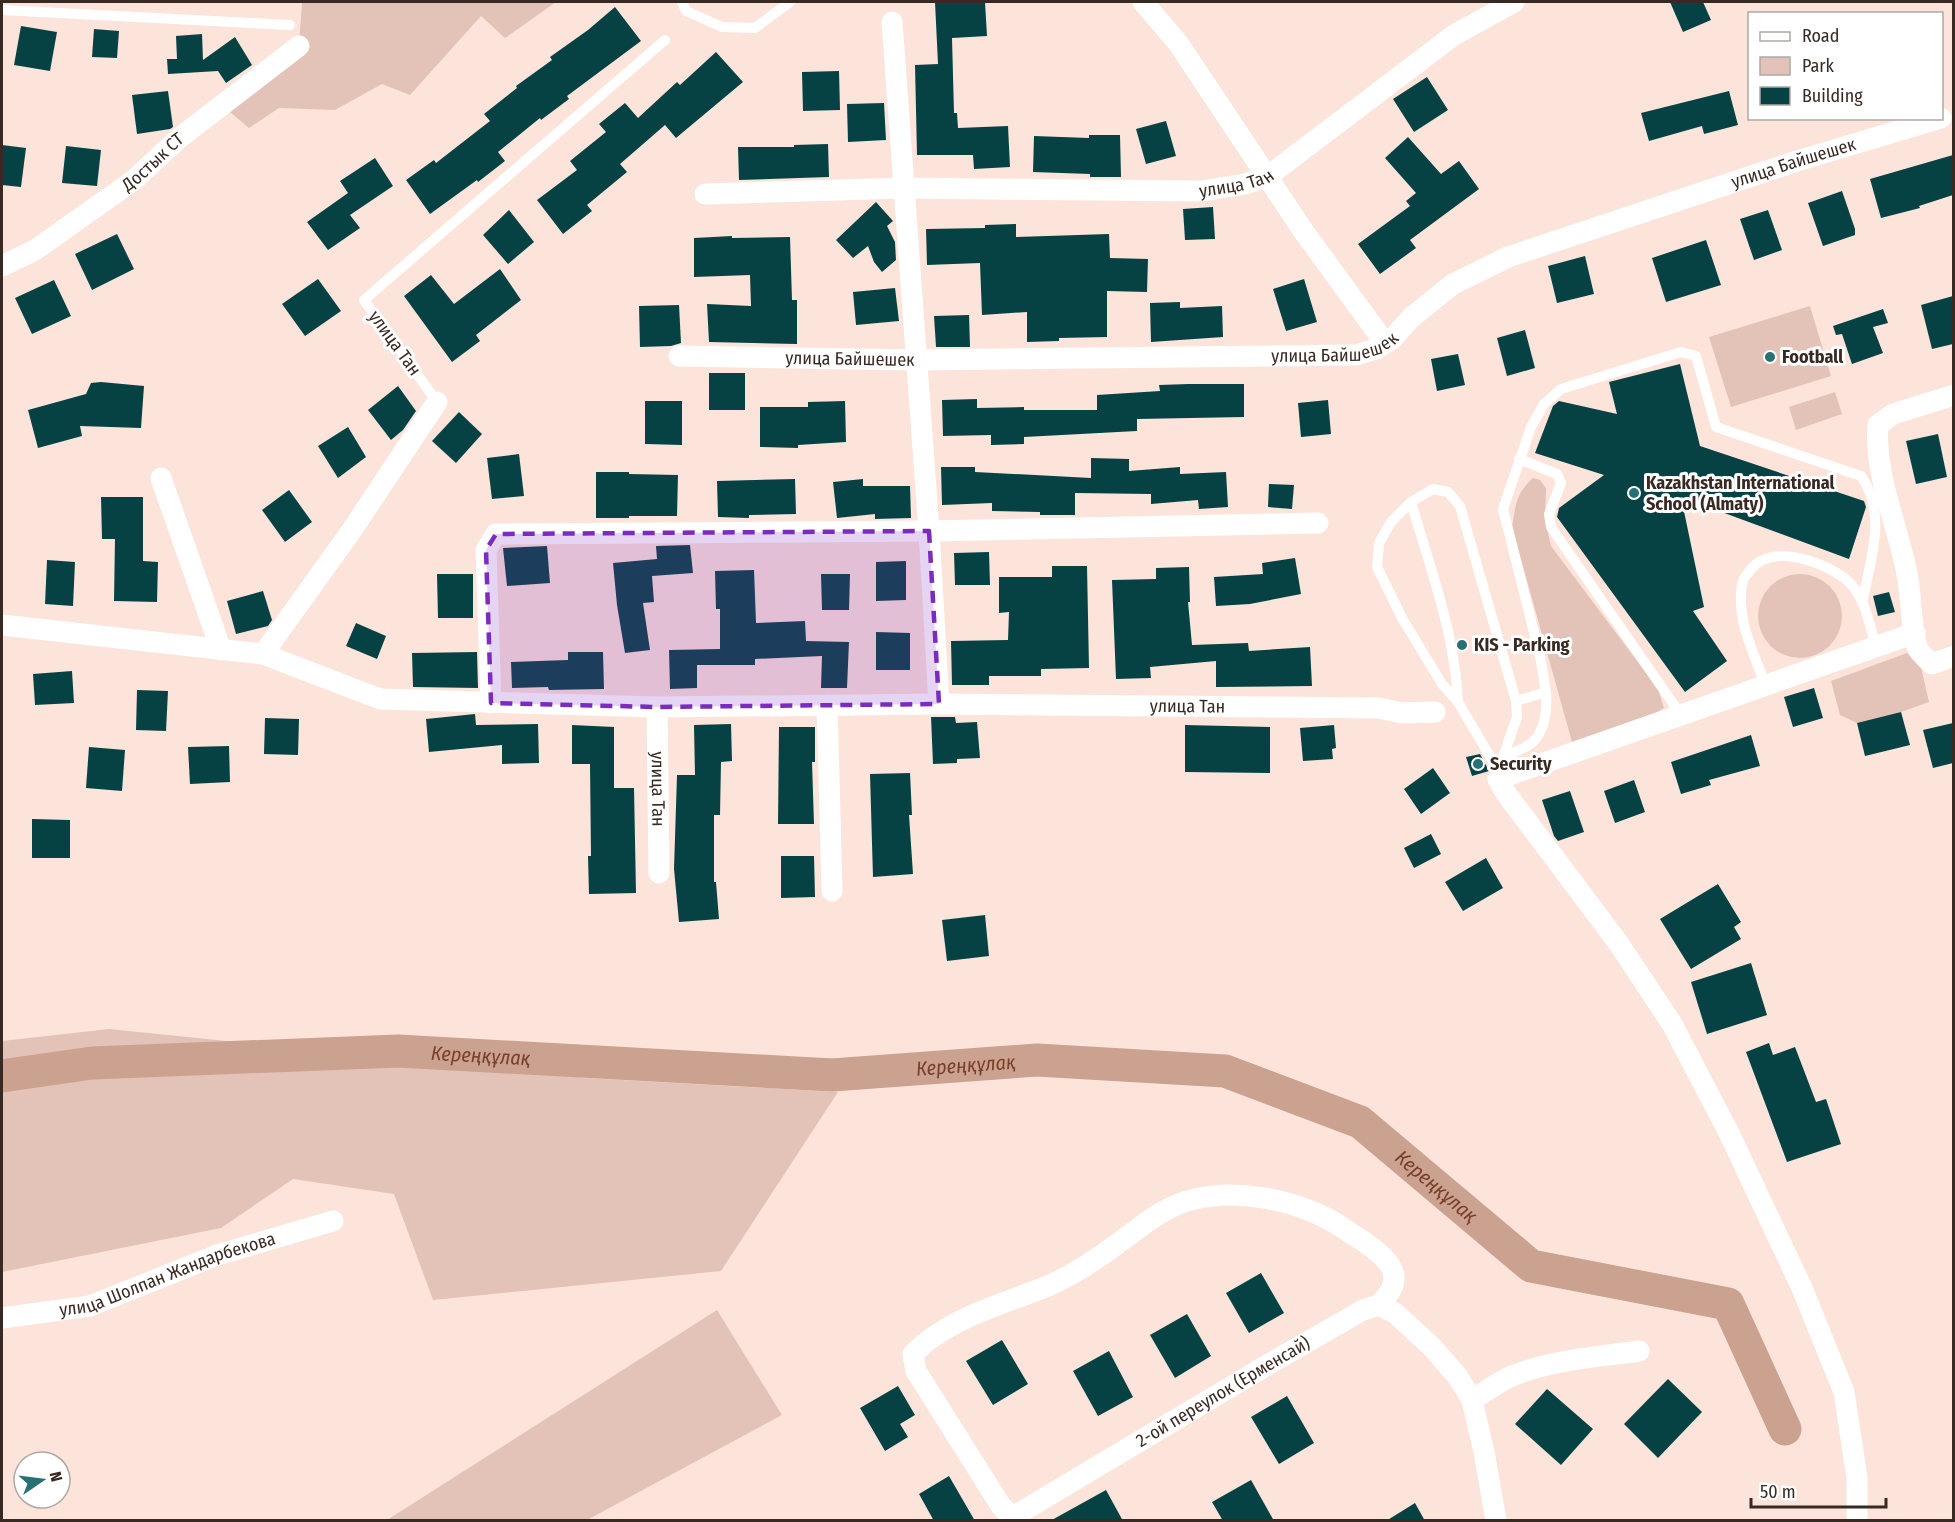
<svg xmlns="http://www.w3.org/2000/svg" width="1955" height="1522" font-family="'Fira Sans Condensed',sans-serif">
	<style>
		.green { fill: #e3c3b7 }
		.lines { fill: none; stroke-linecap: round; stroke-linejoin: round }
		.river { stroke: #cba190; stroke-width: 33 }
		.building { fill: #064244 }
		.service { stroke: #fff; stroke-width: 10 }
		.minor { stroke: #fff; stroke-width: 21 }
		.marked { fill: #7b2cbf; fill-opacity: 0.2; stroke: #7b2cbf; stroke-width: 4.5; stroke-dasharray: 12 8; stroke-linejoin: round }
		.poi-dot { fill: #277174; stroke: #fff; stroke-width: 2 }
		.labels { text-anchor: middle; stroke-width: 6; stroke-linejoin: round; paint-order: stroke }
		.street-label { font-size: 18px; fill: #382923; stroke: #fff }
		.poi-label { font-size: 18px; font-weight: bold; fill: #382923; stroke: #fff; text-anchor: start }
		.water-label { font-size: 20px; font-style: italic; fill: #783f29; stroke: #fff }
	</style>
	<rect width="100%" height="100%" fill="#fce4db"/>
	<!-- green -->
	<g class="green">
		<polygon points="302,2 556,2 505,38 481,16 410,95 382,84 335,110 279,108 249,128 224,107 299,46"/>
		<polygon points="1810,306 1831,376 1731,407 1709,337"/>
		<polygon points="1835,392 1842,414 1796,430 1789,407"/>
		<path d="M1533,478l7,2 6,8 -1,31 6,27 107,143 6,19 -7,4 -85,30 -60,-215c4,-22 3,-32 21,-49z"/>
		<circle cx="1800" cy="616" r="42"/>
		<polygon points="1907,653 1921,667 1929,702 1901,712 1857,723 1840,715 1831,681"/>
		<polygon points="109,1029 586,1078 838,1092 721,1271 433,1300 394,1194 293,1179 221,1228 2,1272 2,1041"/>
		<polygon points="717,1310 782,1415 587,1520 387,1520"/>
	</g>
	<g class="lines">
		<!-- river -->
		<path class="river" id="s1" d="M2,1076l90,-13 306,-12 434,24 205,-15 188,11 135,51 171,144 197,38 57,125"/>
	</g>
	<!-- building -->
	<g class="building">
		<polygon points="935,2 985,2 987,36 952,38 954,113 957,113 958,128 1008,126 1010,167 974,169 973,155 917,155 915,65 938,64"/>
		<polygon points="1670,2 1703,2 1711,20 1683,32"/>
		<polygon points="615,7 641,41 567,96 569,99 541,120 540,118 498,152 505,161 478,182 477,180 430,214 406,180 434,160 436,163 490,121 484,114 517,88 516,86 552,60 550,57 588,30"/>
		<polygon points="21,26 57,32 50,71 14,65"/>
		<polygon points="94,29 119,31 117,58 92,57"/>
		<polygon points="202,34 203,60 235,37 252,65 226,83 218,71 168,74 167,59 177,59 176,36"/>
		<polygon points="716,52 743,82 676,138 665,125 620,164 627,172 587,205 592,211 563,234 537,200 577,170 570,161 606,132 599,124 625,103 638,118 677,82 680,85"/>
		<polygon points="839,71 840,110 803,111 802,72"/>
		<polygon points="1427,77 1448,110 1414,132 1393,99"/>
		<polygon points="168,91 173,127 170,129 137,134 132,95"/>
		<polygon points="1729,91 1738,125 1704,134 1702,126 1649,141 1641,113"/>
		<polygon points="884,103 886,140 848,142 847,104"/>
		<polygon points="1166,121 1176,156 1146,164 1136,129"/>
		<polygon points="1089,135 1120,135 1121,177 1090,177 1090,174 1033,172 1034,136 1089,138"/>
		<polygon points="1408,137 1441,174 1459,161 1479,189 1410,240 1416,248 1380,274 1358,244 1410,206 1406,201 1416,193 1385,158"/>
		<polygon points="828,144 829,177 739,180 738,147 794,147 794,145"/>
		<polygon points="2,145 26,148 21,187 2,185"/>
		<polygon points="66,146 101,150 97,186 62,183"/>
		<polygon points="1953,155 1953,195 1919,206 1920,208 1881,218 1870,179"/>
		<polygon points="375,158 393,186 350,215 360,228 328,250 307,222 348,193 340,181"/>
		<polygon points="1842,191 1855,229 1855,235 1823,246 1808,203"/>
		<polygon points="876,202 893,221 887,226 895,242 896,260 882,272 874,262 868,246 853,258 836,240"/>
		<polygon points="1213,207 1215,239 1185,240 1183,209"/>
		<polygon points="509,210 534,242 508,264 483,235"/>
		<polygon points="1768,210 1782,250 1754,260 1740,219"/>
		<polygon points="1016,224 1016,237 1109,234 1110,258 1148,259 1147,292 1107,291 1107,337 1059,338 1059,341 1027,342 1027,312 982,315 980,263 927,265 926,229 985,228 985,225"/>
		<polygon points="117,234 134,269 92,290 75,254"/>
		<polygon points="732,236 732,238 790,237 792,300 797,300 797,344 709,342 707,304 751,306 750,275 694,277 694,238"/>
		<polygon points="1706,240 1721,285 1666,302 1652,258"/>
		<polygon points="1585,256 1594,294 1557,303 1548,266"/>
		<polygon points="500,269 521,300 476,335 480,341 452,362 404,296 431,275 454,304"/>
		<polygon points="318,279 341,311 305,336 282,304"/>
		<polygon points="1304,279 1317,322 1286,331 1273,289"/>
		<polygon points="54,280 71,316 32,334 15,298"/>
		<polygon points="895,288 899,321 856,325 853,292"/>
		<polygon points="1953,296 1953,344 1932,349 1921,305"/>
		<polygon points="1180,302 1180,308 1222,306 1223,337 1151,342 1150,303"/>
		<polygon points="679,305 681,343 671,346 640,347 639,306"/>
		<polygon points="1883,309 1888,323 1873,327 1883,353 1852,364 1842,334 1836,335 1833,326"/>
		<polygon points="969,315 970,347 936,347 934,316"/>
		<polygon points="1525,330 1535,368 1507,376 1497,338"/>
		<polygon points="1458,354 1465,385 1437,391 1431,359"/>
		<polygon points="1680,364 1700,446 1864,501 1866,507 1849,559 1681,497 1704,607 1693,611 1727,661 1685,692 1557,517 1559,508 1604,475 1535,453 1553,406 1559,401 1617,414 1609,382"/>
		<rect x="709" y="373" width="36" height="37"/>
		<polygon points="101,382 144,386 141,428 80,426 82,436 38,448 28,410 86,394 91,383"/>
		<polygon points="1189,384 1244,384 1244,417 1137,419 1137,431 1024,437 1024,444 991,445 991,435 943,436 942,400 977,399 977,408 1024,407 1024,410 1097,410 1097,395 1160,391 1159,385"/>
		<polygon points="398,386 416,411 403,430 391,440 368,410"/>
		<polygon points="1328,400 1331,434 1301,437 1298,403"/>
		<polygon points="645,401 682,401 682,445 645,444"/>
		<polygon points="845,401 846,442 798,445 798,448 760,447 760,407 808,407 808,402"/>
		<polygon points="459,412 482,434 456,463 432,441"/>
		<polygon points="348,427 366,457 338,478 318,446"/>
		<polygon points="1938,434 1947,477 1916,484 1906,441"/>
		<polygon points="519,454 524,496 492,499 487,458"/>
		<polygon points="1091,458 1129,459 1129,471 1180,467 1180,474 1226,472 1228,507 1199,509 1198,500 1151,504 1151,494 1075,493 1075,515 1040,515 1040,512 992,511 992,503 942,505 941,467 975,467 975,472 1091,478"/>
		<polygon points="596,472 629,472 629,474 678,475 677,516 629,516 629,518 596,518"/>
		<polygon points="795,479 796,514 749,515 749,518 718,517 717,481"/>
		<polygon points="863,479 863,486 910,486 911,518 875,519 875,514 837,518 833,482"/>
		<polygon points="1269,484 1294,485 1292,509 1268,507"/>
		<polygon points="289,490 312,522 285,542 262,510"/>
		<polygon points="101,497 143,497 143,561 158,562 157,602 114,601 115,539 102,539"/>
		<polygon points="690,545 693,573 652,576 654,602 643,603 650,650 625,653 617,605 613,563 657,559 656,546"/>
		<polygon points="547,546 550,583 507,586 503,548"/>
		<polygon points="989,552 990,585 955,585 954,553"/>
		<polygon points="1295,558 1301,594 1250,604 1216,606 1214,577 1263,574 1262,563"/>
		<polygon points="47,560 75,562 73,606 45,604"/>
		<polygon points="906,561 906,600 876,601 876,562"/>
		<polygon points="1052,566 1087,566 1089,668 1041,669 1041,676 989,676 989,685 952,685 951,641 1008,640 1009,612 999,613 999,577 1052,577"/>
		<polygon points="1189,567 1190,602 1188,602 1192,645 1248,643 1249,651 1310,647 1312,686 1216,687 1216,661 1150,667 1151,678 1116,679 1112,580 1156,579 1156,568"/>
		<polygon points="754,570 756,623 805,621 806,641 849,642 847,688 821,688 822,656 755,659 755,665 697,665 697,688 670,689 669,650 720,649 720,609 716,609 715,571"/>
		<polygon points="437,574 473,574 473,618 438,618"/>
		<polygon points="821,574 850,574 849,610 822,610"/>
		<polygon points="263,591 272,620 268,626 236,634 227,601"/>
		<polygon points="1889,592 1895,612 1878,616 1873,596"/>
		<polygon points="356,623 386,636 377,659 346,646"/>
		<polygon points="876,632 910,633 910,670 876,670"/>
		<polygon points="477,652 478,688 413,687 412,653"/>
		<polygon points="568,652 603,652 604,689 549,690 548,687 512,688 511,662 568,660"/>
		<polygon points="72,671 74,703 35,705 33,674"/>
		<polygon points="1814,688 1823,718 1793,727 1784,697"/>
		<polygon points="137,690 168,691 166,731 136,730"/>
		<polygon points="1901,712 1910,745 1865,756 1857,723"/>
		<polygon points="475,714 476,725 538,724 539,763 502,764 502,745 429,752 426,719"/>
		<polygon points="931,717 955,717 956,723 977,722 980,758 957,759 957,763 933,764"/>
		<polygon points="265,718 299,719 298,755 264,754"/>
		<polygon points="1953,723 1953,763 1933,768 1923,730"/>
		<polygon points="731,724 732,761 721,762 720,815 714,815 714,882 716,882 719,919 679,922 674,869 677,775 695,775 694,725"/>
		<polygon points="572,725 614,727 614,788 634,788 636,893 589,894 588,856 591,856 590,764 572,764"/>
		<polygon points="1185,725 1270,727 1270,773 1185,772"/>
		<polygon points="1334,725 1336,748 1332,749 1333,759 1303,761 1300,728"/>
		<polygon points="779,727 815,727 815,762 812,762 814,824 778,824"/>
		<polygon points="1751,735 1760,766 1709,780 1711,785 1681,794 1671,762"/>
		<polygon points="229,746 230,782 190,784 188,747"/>
		<polygon points="89,747 125,750 122,791 86,788"/>
		<polygon points="1480,754 1489,771 1472,776 1466,757"/>
		<polygon points="1433,768 1450,793 1421,814 1404,789"/>
		<polygon points="910,773 912,815 909,815 913,874 873,877 870,774"/>
		<polygon points="1634,780 1645,812 1615,823 1604,791"/>
		<polygon points="1570,791 1584,832 1558,841 1554,836 1542,800"/>
		<polygon points="32,819 70,820 70,858 32,858"/>
		<polygon points="1431,834 1441,854 1414,868 1404,848"/>
		<polygon points="781,856 814,856 815,897 781,898"/>
		<polygon points="1486,858 1503,888 1463,911 1445,882"/>
		<polygon points="1718,884 1741,922 1734,927 1741,939 1691,969 1660,919"/>
		<polygon points="985,915 989,956 947,961 942,920"/>
		<polygon points="1751,963 1767,1015 1707,1034 1691,982"/>
		<polygon points="1769,1043 1773,1055 1795,1047 1816,1102 1826,1099 1841,1144 1787,1162 1746,1052"/>
		<polygon points="1261,1273 1284,1313 1249,1333 1226,1293"/>
		<polygon points="1187,1314 1211,1356 1175,1378 1150,1335"/>
		<polygon points="1002,1340 1028,1384 993,1405 966,1361"/>
		<polygon points="1109,1351 1133,1397 1098,1416 1073,1371"/>
		<polygon points="1668,1379 1702,1412 1658,1458 1624,1424"/>
		<polygon points="898,1386 915,1415 900,1424 908,1437 885,1451 860,1408"/>
		<polygon points="1547,1389 1593,1429 1561,1465 1515,1424"/>
		<polygon points="1287,1396 1314,1443 1279,1464 1251,1417"/>
		<polygon points="949,1476 975,1521 934,1521 919,1494"/>
		<polygon points="1251,1480 1274,1521 1223,1521 1212,1502"/>
		<polygon points="1106,1490 1123,1521 1050,1521"/>
		<polygon points="1415,1503 1425,1521 1386,1521"/>
	</g>
	<g class="lines">
		<!-- service -->
		<g class="service">
			<polyline points="682,2 686,11 722,27 755,28 790,2"/>
			<polyline points="2,10 290,25"/>
			<polyline points="437,402 364,300 665,40"/>
			<polyline points="1519,459 1557,474 1561,483 1549,514 1551,527 1681,715"/>
			<path d="M1411,502c19,65 44,132 47,200"/>
			<path d="M1765,685c-11,-34 -29,-63 -23,-101 0,-5 6,-10 9,-15 22,-27 78,-6 99,14 15,15 20,44 26,63"/>
			<path d="M1516,701l30,-9 -6,-36 -37,-147 28,-82 13,-23 17,-15 120,-37 15,4 20,71 145,49c27,38 9,85 1,127"/>
			<path d="M1503,757c9,-4 23,-9 30,-15 13,-13 14,-33 13,-50"/>
			<polyline points="1495,765 1503,757 1517,717 1516,701 1460,506 1448,492 1433,489 1411,502 1391,522 1379,543 1377,567 1402,618 1442,684 1458,702 1495,765 1498,779"/>
		</g>
		<!-- minor -->
		<g class="minor">
			<polyline points="1143,2 1178,43 1304,232 1385,343"/>
			<polyline points="892,22 929,531 939,704"/>
			<path id="s2" d="M705,194l198,-6 299,3 43,-7 22,-7 187,-142 60,-33"/>
			<path id="s3" d="M2,266l33,-16 99,-70 44,-41 121,-93"/>
			<path id="s4" d="M679,356l238,4 439,-5 20,-6 16,-10 20,-22 41,-33 55,-27 289,-96 144,-43"/>
			<path d="M1954,395l-61,19 -15,11c-4,51 20,100 29,149 5,24 3,49 10,73 2,6 10,12 15,17l22,-8"/>
			<polyline points="161,478 221,650"/>
			<polyline points="2,625 263,654 352,530 437,402"/>
			<path id="s5" d="M263,654l117,45 277,8 282,-3 440,4 23,5 33,-1"/>
			<polyline points="491,703 486,550 496,534 929,531 1318,523"/>
			<polyline points="827,705 832,891"/>
			<path id="s6" d="M657,707l2,166"/>
			<path id="s7" d="M1379,1305c7,-8 15,-16 15,-27 0,-16 -20,-29 -31,-37 -12,-7 -23,-16 -35,-22 -38,-20 -92,-30 -133,-20 -30,6 -54,28 -78,45 -20,15 -44,31 -67,41 -45,19 -101,32 -137,69l3,17 85,135 7,7 8,2 253,-151 94,-54 16,-5 16,8 37,34 26,30 14,23 12,52 12,68"/>
			<path id="s8" d="M2,1318l88,-12 127,-51 116,-34"/>
			<path d="M1472,1400c13,-8 26,-18 40,-24 39,-16 85,-19 127,-25"/>
			<polyline points="1857,1520 1857,1478 1844,1392 1802,1288 1729,1133 1672,1024 1619,944 1505,792 1498,779 1915,633"/>
		</g>
	</g>
	<!-- marked area -->
	<path class="marked" d="M929,531l10,173 -282,3 -166,-4 -5,-153 10,-16z"/>
	<!-- markers -->
	<g class="poi-dot">
		<circle cx="1770" cy="357" r="6"/>
		<circle cx="1634" cy="493" r="6"/>
		<circle cx="1462" cy="645" r="6"/>
		<circle cx="1478" cy="764" r="6"/>
	</g>
	<g class="labels">
		<!-- street labels -->
		<g class="street-label">
			<text dy="6" stroke="none"><textPath href="#s3" startOffset="184">Достык СТ</textPath></text>
			<text dy="6" stroke="none"><textPath href="#s4" startOffset="1161">улица Байшешек</textPath></text>
			<text dy="6" stroke="none"><textPath href="#s2" startOffset="532">улица Тан</textPath></text>
			<text dy="6" stroke="none"><textPath href="#s4" startOffset="657">улица Байшешек</textPath></text>
			<text transform="translate(395 343) rotate(54)" y="6">улица Тан</text>
			<text dy="6" stroke="none"><textPath href="#s4" startOffset="171">улица Байшешек</textPath></text>
			<text dy="6" stroke="none"><textPath href="#s5" startOffset="933">улица Тан</textPath></text>
			<text dy="6" stroke="none"><textPath href="#s6" startOffset="82">улица Тан</textPath></text>
			<text dy="6" stroke="none"><textPath href="#s8" startOffset="172">улица Шолпан Жандарбекова</textPath></text>
			<text dy="6" stroke="none"><textPath href="#s7" startOffset="1020">2-ой переулок (Ерменсай)</textPath></text>
		</g>
		<!-- poi labels -->
		<g class="poi-label">
			<text x="1782" y="363">Football</text>
			<text x="1646" y="489">Kazakhstan International<tspan x="1646" dy="21">School (Almaty)</tspan></text>
			<text x="1474" y="651">KIS - Parking</text>
			<text x="1490" y="770">Security</text>
		</g>
		<!-- water labels -->
		<g class="water-label">
			<text dy="7" stroke="none"><textPath href="#s1" startOffset="480">Кереңқұлақ</textPath></text>
			<text dy="7" stroke="none"><textPath href="#s1" startOffset="966">Кереңқұлақ</textPath></text>
			<text dy="7" stroke="none"><textPath href="#s1" startOffset="1470">Кереңқұлақ</textPath></text>
		</g>
	</g>
	<!-- border -->
	<rect width="1955" height="1522" fill="none" stroke="#382923" stroke-width="6"/>
	<!-- legend -->
	<rect x="1748" y="12" width="195" height="108" fill="#ffffff" stroke="#afa9a7" stroke-width="1.5"/>
	<rect x="1760" y="32" width="30" height="9" fill="#ffffff" stroke="#afa9a7" stroke-width="1.5"/>
	<text x="1802" y="42" font-size="18" fill="#382923">Road</text>
	<rect x="1760" y="57" width="30" height="18" fill="#e3c3b7" stroke="#afa9a7" stroke-width="1.5"/>
	<text x="1802" y="72" font-size="18" fill="#382923">Park</text>
	<rect x="1760" y="87" width="30" height="18" fill="#064244" stroke="#afa9a7" stroke-width="1.5"/>
	<text x="1802" y="102" font-size="18" fill="#382923">Building</text>
	<!-- north arrow -->
	<g transform="translate(42 1480) rotate(76)"><circle r="28" fill="#ffffff" stroke="#afa9a7" stroke-width="1.5"/>
	<path d="M0-4.5L10 22L0 15L-10 22Z" fill="#277174"/>
	<text y="-9" font-size="16" font-weight="bold" text-anchor="middle" fill="#382923">N</text>
	</g>
	<!-- scale -->
	<path d="M1751 1498v9h135v-9" fill="none" stroke="#382923" stroke-width="3"/>
	<text x="1760" y="1498" font-size="18" fill="#382923" stroke="#ffffff" stroke-width="4.5" paint-order="stroke">50 m</text>
</svg>
